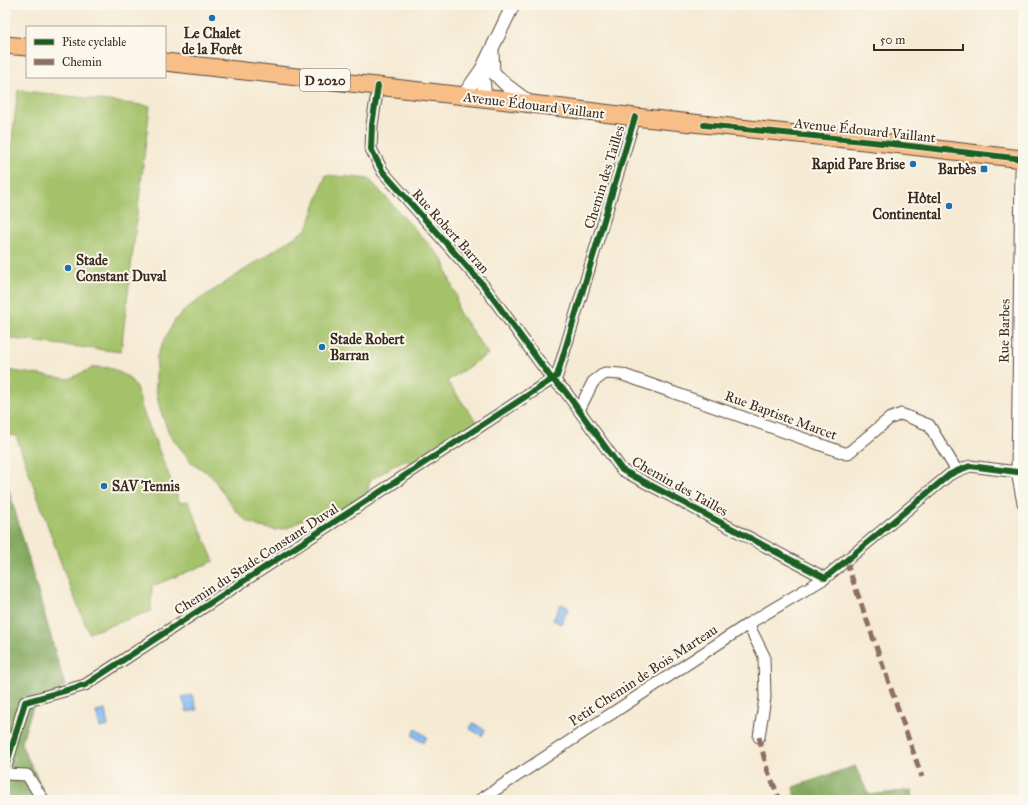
<svg xmlns="http://www.w3.org/2000/svg" width="1028" height="805" font-family="'IM FELL Great Primer',serif">
	<style>
		.green { fill: #a4c26a; stroke: #707644 }
		.forest { fill: #83a85e; stroke: #5f693e }
		.water { fill: #85b9f3; stroke: #607288 }
		.lines { fill: none; stroke-linecap: round; stroke-linejoin: round }
		.minor-casing { stroke: #574739; stroke-width: 13 }
		.tertiary-casing { stroke: #574739; stroke-width: 15 }
		.primary-casing { stroke: #574739; stroke-width: 19 }
		.minor { stroke: #fff; stroke-width: 11 }
		.tertiary { stroke: #fff; stroke-width: 13 }
		.primary { stroke: #f7be88; stroke-width: 17 }
		.quiet { stroke: #8d6e63; stroke-width: 5; stroke-dasharray: 10 5; stroke-linecap: butt }
		.cycleway-casing { stroke: #fbf7ec; stroke-width: 8 }
		.cycleway { stroke: #1b5e20; stroke-width: 6 }
		.poi-dot { fill: #1f6fb2; stroke: #fbf7ec; stroke-width: 1.5 }
		.labels { text-anchor: middle; stroke-width: 4; stroke-linejoin: round; paint-order: stroke }
		.shield { fill: #fbf7ec; stroke: #75685c; stroke-width: 1 }
		.shield-label { font-size: 13px; font-weight: bold; fill: #3b2a1e }
		.poi-label { font-size: 14px; font-weight: bold; fill: #3b2a1e; stroke: #fbf7ec; text-anchor: end }
		.street-label { font-size: 14px; fill: #3b2a1e; stroke: #fbf7ec }
	</style>
	<rect width="100%" height="100%" fill="#fbf7ec"/>
	<filter id="ink" filterUnits="userSpaceOnUse"><feTurbulence type="fractalNoise" baseFrequency=".025" numOctaves="2"/><feDisplacementMap in="SourceGraphic" scale="8" xChannelSelector="R" yChannelSelector="G"/><feConvolveMatrix kernelMatrix="1 2 1 2 8 2 1 2 1" color-interpolation-filters="sRGB"/></filter>
	<filter id="wash" filterUnits="userSpaceOnUse"><feTurbulence type="fractalNoise" baseFrequency=".012" numOctaves="4" result="noise"/><feDisplacementMap in="SourceGraphic" scale="16" xChannelSelector="R" yChannelSelector="G"/><feGaussianBlur stdDeviation="0.9" result="paint"/><feColorMatrix in="noise" values="0 0 0 0 0 0 0 0 0 0 0 0 0 0 0 0 0 1.4 0 .05"/><feComposite in="paint" operator="in"/></filter>
	<g filter="url(#wash)">
		<rect width="100%" height="100%" fill="#f5ead3"/>
		<!-- green -->
		<g class="green">
			<polygon points="18,90 150,106 121,352 5,338 5,199"/>
			<polygon points="326,175 369,179 444,261 448,276 456,295 458,311 488,354 447,381 478,424 417,463 402,461 370,480 367,494 318,526 311,515 287,528 275,530 260,527 246,521 235,510 210,474 193,464 169,434 160,409 156,390 156,371 157,356 164,340 175,320 188,307 307,229"/>
			<polygon points="94,367 111,368 128,377 136,387 143,411 180,503 188,501 214,561 152,586 151,611 89,633 66,577 16,436 5,434 5,378 6,370 69,379"/>
		</g>
		<!-- forest -->
		<g class="forest">
			<polygon points="5,476 65,686 33,706 21,744 48,800 5,800"/>
			<polygon points="855,766 869,795 912,790 913,800 795,800 793,787"/>
		</g>
		<!-- water -->
		<g class="water">
			<polygon points="561,604 569,608 561,624 553,620"/>
			<polygon points="192,695 197,710 187,712 182,697"/>
			<polygon points="105,710 108,726 100,728 96,712"/>
			<polygon points="473,723 485,730 482,736 470,729"/>
			<polygon points="416,729 427,737 423,743 412,735"/>
		</g>
	</g>
	<g filter="url(#ink)">
		<g class="lines">
			<defs>
				<g id="minor">
					<polyline points="378,86 372,125 371,149 383,172 484,286 552,379 565,391 622,470 825,578 949,475 957,471 970,466 1017,472 1023,470"/>
					<polyline points="1022,159 1021,172 1017,472 1023,503"/>
					<polyline points="579,410 593,382 605,373 621,374 847,454 889,419 901,414 929,425 957,471"/>
					<polyline points="748,624 764,656 765,698 759,737"/>
					<polyline points="5,770 25,702 85,685 557,376 635,117"/>
					<polyline points="5,774 27,775 43,800"/>
					<polyline points="480,800 748,624 825,578"/>
				</g>
				<g id="tertiary">
					<polyline points="492,51 493,72 506,85 530,103"/>
					<polyline points="482,69 485,98"/>
					<polyline points="463,96 482,69 513,5"/>
				</g>
				<g id="primary">
					<polyline points="5,45 27,47"/>
					<polyline points="165,62 500,100 635,117 902,145 1023,159"/>
				</g>
			</defs>
			<!-- minor casing -->
			<use href="#minor" class="minor-casing"/>
			<!-- tertiary casing -->
			<use href="#tertiary" class="tertiary-casing"/>
			<!-- primary casing -->
			<use href="#primary" class="primary-casing"/>
			<!-- minor -->
			<use href="#minor" class="minor"/>
			<!-- tertiary -->
			<use href="#tertiary" class="tertiary"/>
			<!-- primary -->
			<use href="#primary" class="primary"/>
			<!-- quiet -->
			<g class="quiet">
				<polyline points="846,561 922,777"/>
				<polyline points="759,737 767,769 780,800"/>
			</g>
			<defs>
				<g id="cycleway">
					<polyline points="378,86 372,125 371,149 383,172 484,286 552,379 565,391 622,470 825,578 949,475 957,471 970,466 1017,472 1023,470"/>
					<polyline points="704,125 902,145 1023,159"/>
					<polyline points="5,770 25,702 85,685 557,376 635,117"/>
				</g>
			</defs>
			<!-- cycleway casing -->
			<use href="#cycleway" class="cycleway-casing"/>
			<!-- cycleway -->
			<use href="#cycleway" class="cycleway"/>
		</g>
	</g>
	<!-- markers -->
	<g class="poi-dot">
		<circle cx="212" cy="18" r="4"/>
		<circle cx="913" cy="164" r="4"/>
		<rect x="980" y="165" width="8" height="8" rx="2"/>
		<circle cx="949" cy="206" r="4"/>
		<circle cx="68" cy="268" r="4"/>
		<circle cx="322" cy="347" r="4"/>
		<circle cx="104" cy="486" r="4"/>
	</g>
	<g class="labels">
		<!-- shield labels -->
		<rect class="shield" x="300" y="69" width="50" height="22" rx="3"/>
		<g class="shield-label">
			<text x="325" y="85">D 2020</text>
		</g>
		<!-- poi labels -->
		<g class="poi-label">
			<text x="212" y="38" text-anchor="middle">Le Chalet<tspan x="212" dy="16">de la Forêt</tspan></text>
			<text x="905" y="169">Rapid Pare Brise</text>
			<text x="976" y="174">Barbès</text>
			<text x="941" y="203">Hôtel<tspan x="941" dy="16">Continental</tspan></text>
			<text x="76" y="265" text-anchor="start">Stade<tspan x="76" dy="16">Constant Duval</tspan></text>
			<text x="330" y="344" text-anchor="start">Stade Robert<tspan x="330" dy="16">Barran</tspan></text>
			<text x="112" y="491" text-anchor="start">SAV Tennis</text>
		</g>
		<!-- street labels -->
		<g class="street-label">
			<text transform="translate(534 105) rotate(7)" y="5">Avenue Édouard Vaillant</text>
			<text transform="translate(865 130) rotate(6)" y="5">Avenue Édouard Vaillant</text>
			<text transform="translate(604 177) rotate(-73)" y="5">Chemin des Tailles</text>
			<text transform="translate(451 231) rotate(48)" y="5">Rue Robert Barran</text>
			<text transform="translate(1004 331) rotate(-89)" y="5">Rue Barbes</text>
			<text transform="translate(781 415) rotate(20)" y="5">Rue Baptiste Marcet</text>
			<text transform="translate(680 486) rotate(29)" y="5">Chemin des Tailles</text>
			<text transform="translate(256 559) rotate(-33)" y="5">Chemin du Stade Constant Duval</text>
			<text transform="translate(643 675) rotate(-33)" y="5">Petit Chemin de Bois Marteau</text>
		</g>
	</g>
	<!-- margin -->
	<rect width="1028" height="805" fill="none" stroke="#fbf7ec" stroke-width="20"/>
	<!-- legend -->
	<rect x="26" y="26" width="140" height="52" fill="#fbf7ec" stroke="#aea59a"/>
	<rect x="34" y="39" width="20" height="6" fill="#1b5e20" stroke="#aea59a"/>
	<text x="62" y="46" font-size="12" fill="#3b2a1e">Piste cyclable</text>
	<rect x="34" y="59" width="20" height="6" fill="#8d6e63" stroke="#aea59a"/>
	<text x="62" y="66" font-size="12" fill="#3b2a1e">Chemin</text>
	<!-- scale -->
	<path d="M874 44v6h89v-6" fill="none" stroke="#3b2a1e" stroke-width="2"/>
	<text x="880" y="44" font-size="12" fill="#3b2a1e" stroke="#fbf7ec" stroke-width="3" paint-order="stroke">50 m</text>
</svg>
